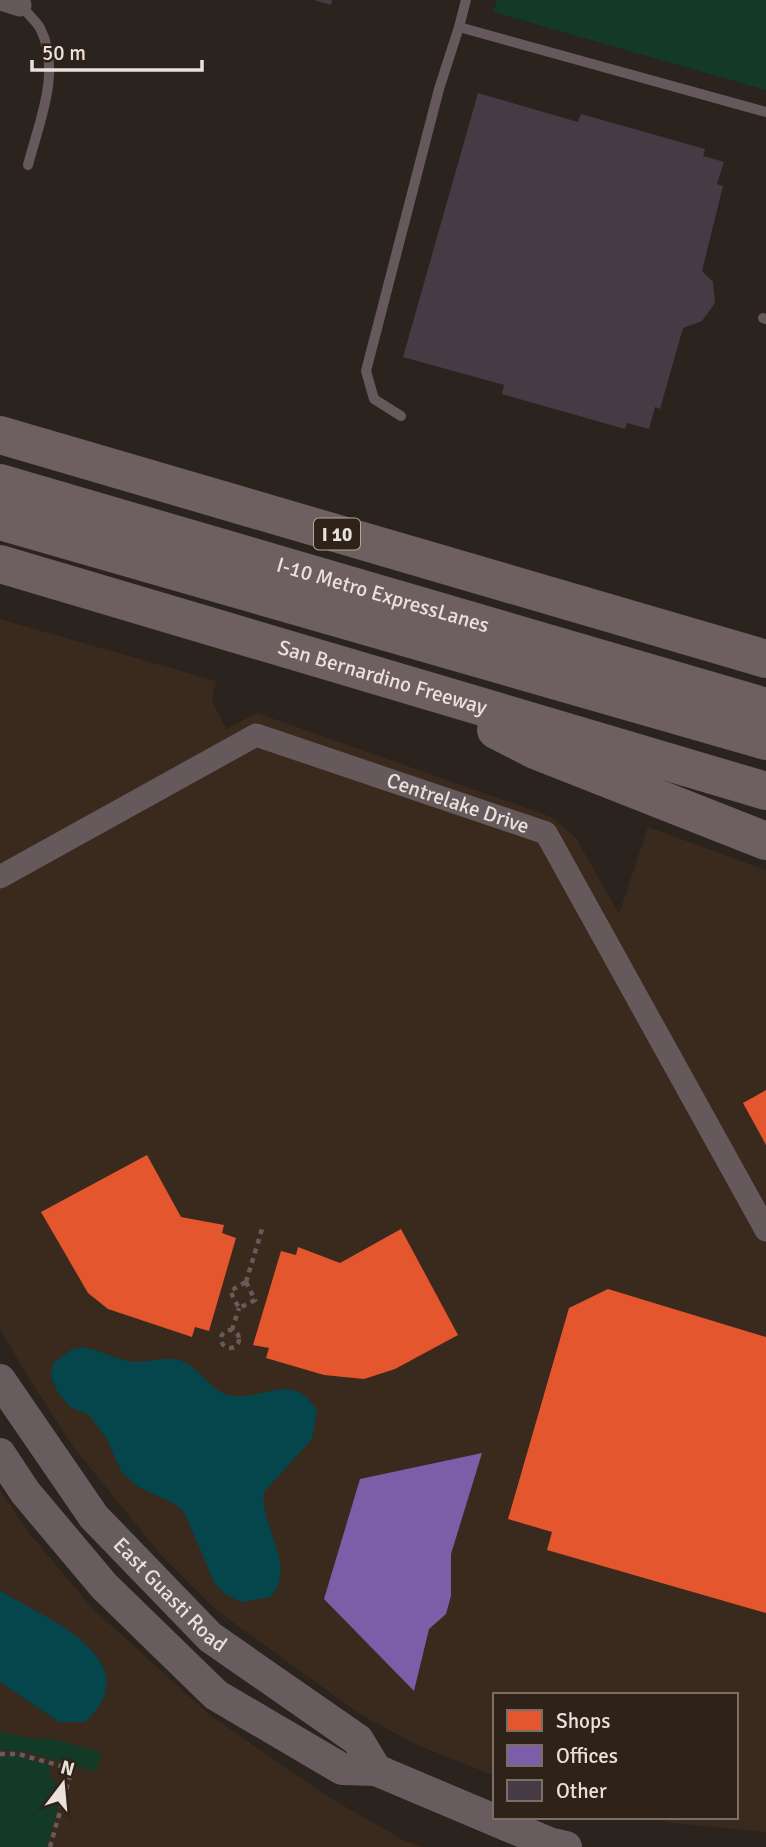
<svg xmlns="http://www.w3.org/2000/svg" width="766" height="1847" font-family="Signika,sans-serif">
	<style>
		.built { fill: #3a291d }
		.green { fill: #133927 }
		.water { fill: #04464c }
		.shops { fill: #e4572e }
		.offices { fill: #7b5ea7 }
		.building { fill: #463b44 }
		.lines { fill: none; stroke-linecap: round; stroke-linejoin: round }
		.path { stroke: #655b5a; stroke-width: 4.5; stroke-dasharray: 5 5; stroke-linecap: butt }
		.lane { stroke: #66595c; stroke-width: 10 }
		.street { stroke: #66595c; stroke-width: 23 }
		.secondary { stroke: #695c5e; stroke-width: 32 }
		.highway { stroke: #6e5f61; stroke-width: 38 }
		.labels { text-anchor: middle; stroke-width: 7; stroke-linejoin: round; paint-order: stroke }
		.shield { fill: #2f2219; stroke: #b2a8a1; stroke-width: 2 }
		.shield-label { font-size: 19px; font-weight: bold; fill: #eae1db }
		.street-label { font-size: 21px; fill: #eae1db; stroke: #2f2219 }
	</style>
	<rect width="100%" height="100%" fill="#2a231e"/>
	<!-- built -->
	<g class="built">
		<polygon points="0,619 216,681 212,700 226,729 257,713 552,817 576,838 619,914 648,827 766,870 766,1832 672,1823 649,1817 736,1817 736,1695 495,1695 495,1776 417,1745 358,1713 216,1610 160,1554 74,1448 28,1377 0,1329"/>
		<polygon points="0,1490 30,1534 92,1608 210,1715 327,1796 403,1840 423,1847 0,1847"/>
	</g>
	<!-- green -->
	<g class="green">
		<polygon points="497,0 766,0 766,90 493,12"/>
		<polygon points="0,1731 23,1737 58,1740 102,1753 96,1772 26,1752 0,1750"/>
		<polygon points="16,1755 49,1765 51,1779 63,1789 47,1847 0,1847 0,1757"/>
	</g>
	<!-- water -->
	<g class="water">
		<path d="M81,1347c19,2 34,13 52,15 16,1 32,-7 49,-1 20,8 29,34 53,35 33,2 59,-24 82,15l-5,28 -48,53c-5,34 35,76 6,105l-29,5 -16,-8 -10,-10 -31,-72 -9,-8 -37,-17 -16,-14 -16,-35 -11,-15 -6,-8 -19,-8 -13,-16 -6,-15 2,-13 18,-13z"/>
		<path d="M0,1591c40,24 154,69 85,131h-26l-59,-40z"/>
	</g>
	<!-- shops -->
	<g class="shops">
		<polygon points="766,1090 766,1145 743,1103"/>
		<polygon points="147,1155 181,1217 224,1225 222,1233 236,1238 209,1331 195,1327 192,1337 108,1309 88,1293 41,1212"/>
		<polygon points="401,1229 458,1335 395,1369 364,1379 324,1375 266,1358 269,1348 253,1345 281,1251 296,1255 298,1247 340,1263"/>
		<polygon points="608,1289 766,1337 766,1613 547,1550 552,1532 508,1519 569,1308"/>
	</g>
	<!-- offices -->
	<polygon class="offices" points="482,1453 451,1554 451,1596 446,1614 429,1629 414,1691 324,1599 360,1479"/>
	<!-- building -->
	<g class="building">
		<polygon points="314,0 332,0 331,5"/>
		<polygon points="478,93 578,122 581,114 705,149 703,156 724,162 717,184 723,186 702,271 713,282 715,303 702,321 683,328 660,409 655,407 649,429 627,423 625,429 502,394 504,385 403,357"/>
	</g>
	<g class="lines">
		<!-- path -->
		<g class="path">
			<polygon points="246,1282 255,1300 239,1308 230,1291"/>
			<polyline points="246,1282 262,1229"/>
			<circle cx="230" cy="1339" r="9"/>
			<polyline points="232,1330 239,1308"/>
			<polyline points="0,1754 18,1754 72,1769 50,1847"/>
		</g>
		<!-- lane -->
		<g class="lane">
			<polyline points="466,0 459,27 766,112"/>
			<path d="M21,3c3,9 14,16 19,25 22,43 -1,94 -12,137"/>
			<polyline points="763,318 766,319"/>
			<polyline points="401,416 374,399 366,371 439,89 459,27"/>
		</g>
		<!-- street -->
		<g class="street">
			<polyline points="4,0 20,5"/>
			<path id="s1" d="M0,877l256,-142 290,98 220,397"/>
		</g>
		<!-- secondary -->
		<g class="secondary">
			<path id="s2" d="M0,1380l94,137 116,120 148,103 18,30"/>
			<polyline points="0,1454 25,1492 104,1586 216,1695 342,1769 376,1770 549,1843 566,1847"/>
		</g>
		<!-- highway -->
		<g class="highway">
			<polyline points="0,435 766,659"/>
			<path id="s3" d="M0,483l766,224"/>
			<polyline points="0,521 766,741"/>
			<path id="s4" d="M0,564l766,227"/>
			<polyline points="496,730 535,750 766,841"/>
		</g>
	</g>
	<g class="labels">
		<!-- shield labels -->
		<rect class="shield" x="314" y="518.5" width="46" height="31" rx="5"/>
		<g class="shield-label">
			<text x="337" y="541">I 10</text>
		</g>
		<!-- street labels -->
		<g class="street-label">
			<text dy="7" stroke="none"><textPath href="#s3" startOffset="399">I-10 Metro ExpressLanes</textPath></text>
			<text dy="7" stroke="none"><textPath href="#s4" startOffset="399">San Bernardino Freeway</textPath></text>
			<text dy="7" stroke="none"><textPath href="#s1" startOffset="506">Centrelake Drive</textPath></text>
			<text dy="7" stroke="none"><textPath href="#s2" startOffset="275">East Guasti Road</textPath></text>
		</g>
	</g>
	<!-- legend -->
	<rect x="493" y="1693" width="245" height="126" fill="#2f2219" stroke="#7a6e67" stroke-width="2"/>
	<rect x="507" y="1710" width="35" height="21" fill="#e4572e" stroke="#7a6e67" stroke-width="2"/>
	<text x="556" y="1728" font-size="21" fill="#eae1db">Shops</text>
	<rect x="507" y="1745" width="35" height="21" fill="#7b5ea7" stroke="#7a6e67" stroke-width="2"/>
	<text x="556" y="1763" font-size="21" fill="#eae1db">Offices</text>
	<rect x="507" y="1780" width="35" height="21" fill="#463b44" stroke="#7a6e67" stroke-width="2"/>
	<text x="556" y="1798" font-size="21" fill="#eae1db">Other</text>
	<!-- north arrow -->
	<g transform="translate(63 1784) rotate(16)" stroke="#2f2219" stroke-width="5" paint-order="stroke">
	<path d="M0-5L12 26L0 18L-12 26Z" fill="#eae1db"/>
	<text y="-10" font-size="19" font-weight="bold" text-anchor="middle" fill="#eae1db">N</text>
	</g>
	<!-- scale -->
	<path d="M32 60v10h170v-10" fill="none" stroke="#eae1db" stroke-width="3.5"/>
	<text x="42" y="60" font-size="21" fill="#eae1db" stroke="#2f2219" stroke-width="5" paint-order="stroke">50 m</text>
</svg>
